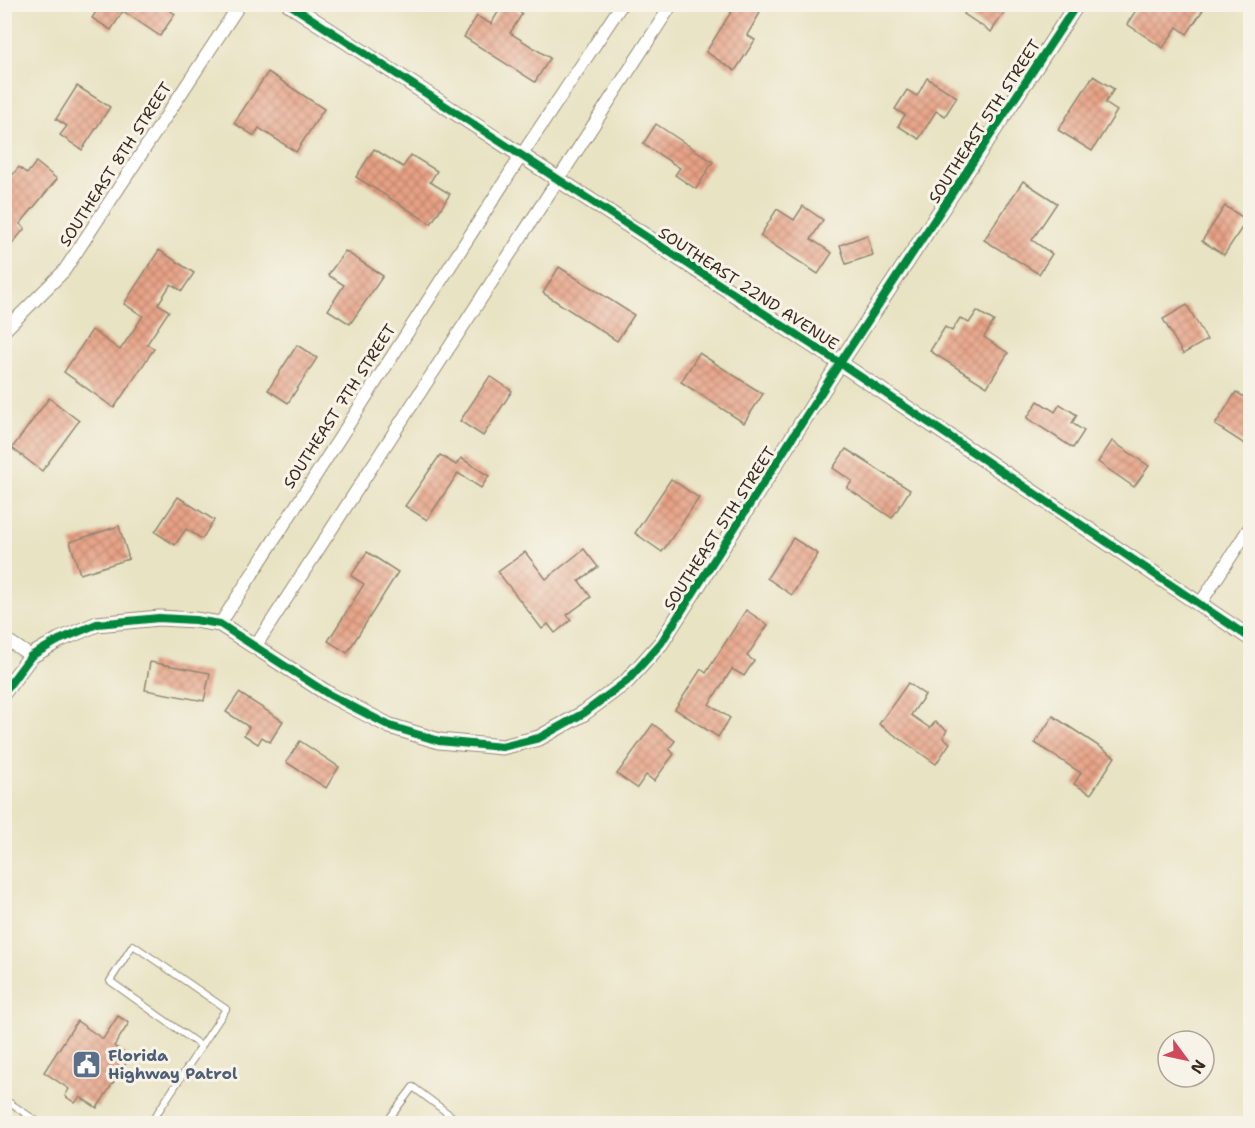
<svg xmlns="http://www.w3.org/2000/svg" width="1255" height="1128" font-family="'Shantell Sans',sans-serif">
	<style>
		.building { fill: url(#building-cross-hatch) }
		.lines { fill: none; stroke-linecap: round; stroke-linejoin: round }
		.service-casing { stroke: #928670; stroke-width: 8 }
		.minor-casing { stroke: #928670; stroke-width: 14 }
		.tertiary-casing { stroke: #928670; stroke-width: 17 }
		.service { stroke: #fff; stroke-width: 6 }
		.minor { stroke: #fff; stroke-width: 12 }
		.tertiary { stroke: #fff; stroke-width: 15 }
		.cycleway-casing { stroke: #f7f3e8; stroke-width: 11 }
		.cycleway { stroke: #00873e; stroke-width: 8 }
		.labels { text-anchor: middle; stroke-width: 6; stroke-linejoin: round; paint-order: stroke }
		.street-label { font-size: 16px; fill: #3b2a1e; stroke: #f7f3e8 }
		.service-label { font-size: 16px; font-weight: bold; fill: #4e5e75; stroke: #f7f3e8; text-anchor: start }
	</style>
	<defs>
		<pattern id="building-cross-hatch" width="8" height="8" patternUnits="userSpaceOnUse" patternTransform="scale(1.5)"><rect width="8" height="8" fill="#e7a185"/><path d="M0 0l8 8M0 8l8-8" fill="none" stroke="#bc836c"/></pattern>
	</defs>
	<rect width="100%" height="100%" fill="#f7f3e8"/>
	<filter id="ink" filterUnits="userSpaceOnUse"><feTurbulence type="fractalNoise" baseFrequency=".0167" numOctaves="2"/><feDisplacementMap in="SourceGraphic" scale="12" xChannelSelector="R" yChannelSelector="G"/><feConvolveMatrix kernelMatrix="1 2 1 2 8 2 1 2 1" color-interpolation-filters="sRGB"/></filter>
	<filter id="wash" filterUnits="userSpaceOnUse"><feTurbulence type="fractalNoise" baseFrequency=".008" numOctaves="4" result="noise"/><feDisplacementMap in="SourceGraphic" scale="24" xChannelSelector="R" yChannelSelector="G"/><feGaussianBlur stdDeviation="1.35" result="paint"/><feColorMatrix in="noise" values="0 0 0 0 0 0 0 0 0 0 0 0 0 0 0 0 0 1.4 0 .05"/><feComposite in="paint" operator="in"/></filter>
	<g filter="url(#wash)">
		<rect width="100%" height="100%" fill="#e8e3c3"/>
		<g id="blocks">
			<!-- building -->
			<g class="building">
				<polygon points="101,4 160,4 175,14 160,36 123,11 111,30 92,18"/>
				<polygon points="503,4 508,4 522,14 510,33 550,58 535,82 464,37 477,16 491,24"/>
				<polygon points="736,4 747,4 760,13 747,35 755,40 735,71 706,52"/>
				<polygon points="970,4 1010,4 991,32 964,14"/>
				<polygon points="1140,4 1207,4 1187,34 1177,27 1163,48 1127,24"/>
				<polygon points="268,72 324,109 296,152 259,128 254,136 234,123"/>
				<polygon points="1093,76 1114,89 1105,103 1117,111 1092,151 1058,130"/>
				<polygon points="927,78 957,97 945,116 936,111 919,139 898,126 905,115 895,109 907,90 917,96"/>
				<polygon points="77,86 110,107 82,150 60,135 67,126 56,119"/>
				<polygon points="656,124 713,162 696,189 675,175 680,168 643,144"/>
				<polygon points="374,149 403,167 411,155 437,171 430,182 450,194 431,224 356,177"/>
				<polygon points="36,162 57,179 20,224 25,228 4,254 4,185 19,167 27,174"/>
				<polygon points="1023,181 1057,203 1032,240 1052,254 1039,274 984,240"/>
				<polygon points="803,206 823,220 811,239 832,253 818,274 760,236 777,209 794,220"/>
				<polygon points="1225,206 1247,220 1224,255 1202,241"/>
				<polygon points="867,235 873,255 846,264 840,245"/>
				<polygon points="159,250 194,273 182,291 171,284 158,304 169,311 147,344 154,349 114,408 64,372 92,330 120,350 143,316 124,304"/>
				<polygon points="345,251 383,276 350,324 328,310 344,285 328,275"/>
				<polygon points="559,267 634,315 617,341 543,293"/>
				<polygon points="1187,305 1207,340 1183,354 1163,319"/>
				<polygon points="977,311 994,321 984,337 1008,353 987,387 930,351 945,327 952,331 960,318 969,323"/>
				<polygon points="297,345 317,358 288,403 268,390"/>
				<polygon points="699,353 763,394 744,423 681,382"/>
				<polygon points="490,376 512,391 483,436 460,421"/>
				<polygon points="1236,392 1251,401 1251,437 1246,445 1215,425"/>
				<polygon points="49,398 79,421 42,471 12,448"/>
				<polygon points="1038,401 1055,412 1060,404 1077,415 1072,423 1084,431 1073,448 1027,418"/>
				<polygon points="1112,441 1149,466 1134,487 1098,462"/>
				<polygon points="846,449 910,490 892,518 847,488 852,481 833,468"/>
				<polygon points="440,455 456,465 461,458 489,476 481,488 458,473 427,520 405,506"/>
				<polygon points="671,479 699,498 662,552 635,533"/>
				<polygon points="178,497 214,520 202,539 186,529 175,545 155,532"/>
				<polygon points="119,526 129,559 80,574 70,542"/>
				<polygon points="793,538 818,554 792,595 767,578"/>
				<polygon points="584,549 598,567 579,581 591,597 567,615 571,620 555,633 548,624 542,629 498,572 525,552 546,579"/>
				<polygon points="367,552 398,572 347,653 328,641 364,584 351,576"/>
				<polygon points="746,610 768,625 747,656 754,661 744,676 732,669 709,704 730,718 718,737 675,709 701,669 706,673"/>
				<polygon points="150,662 210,673 204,701 145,690"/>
				<polygon points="908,683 925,695 911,715 930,728 935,722 947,730 943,737 950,743 936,764 879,724"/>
				<polygon points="239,693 283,721 270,742 262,737 258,744 244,735 249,727 226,712"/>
				<polygon points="1053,716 1115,757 1091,794 1074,784 1081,773 1035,743"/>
				<polygon points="653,724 675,741 669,749 674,754 654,781 646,775 637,788 617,774"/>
				<polygon points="300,741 339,767 326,788 286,762"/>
				<polygon points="118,1016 129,1023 114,1046 130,1057 97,1108 80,1097 75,1103 65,1096 69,1089 44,1072 77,1021 103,1039"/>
			</g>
		</g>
	</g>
	<g filter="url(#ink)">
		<use href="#blocks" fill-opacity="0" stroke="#928670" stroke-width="1.5"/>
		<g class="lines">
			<defs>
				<g id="service">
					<polyline points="4,1099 41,1124"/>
					<polyline points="150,1124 226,1009 133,945 110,981 201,1046"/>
					<polyline points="385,1124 413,1087 462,1124"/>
				</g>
				<g id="minor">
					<polyline points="4,331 64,271 240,4"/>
					<polyline points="1200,604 1250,527"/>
					<polyline points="220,624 521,156 622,4"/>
					<polyline points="4,638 31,656"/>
					<polyline points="255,647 672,4"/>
				</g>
				<g id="tertiary">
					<polyline points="289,4 840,363 1250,638"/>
					<polyline points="4,692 31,656 59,640 97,624 159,618 195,620 220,624 330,695 390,726 439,741 502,747 539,738 584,713 627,681 661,643 840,363 1077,4"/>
				</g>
			</defs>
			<!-- service casing -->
			<use href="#service" class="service-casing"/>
			<!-- minor casing -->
			<use href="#minor" class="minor-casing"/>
			<!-- tertiary casing -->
			<use href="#tertiary" class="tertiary-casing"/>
			<!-- service -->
			<use href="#service" class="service"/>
			<!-- minor -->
			<use href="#minor" class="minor"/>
			<!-- tertiary -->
			<use href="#tertiary" class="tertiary"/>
			<defs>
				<g id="cycleway">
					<polyline points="289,4 840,363 1250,638"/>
					<polyline points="4,692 31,656 59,640 97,624 159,618 195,620 220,624 330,695 390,726 439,741 502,747 539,738 584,713 627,681 661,643 840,363 1077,4"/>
				</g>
			</defs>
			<!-- cycleway casing -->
			<use href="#cycleway" class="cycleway-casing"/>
			<!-- cycleway -->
			<use href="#cycleway" class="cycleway"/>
		</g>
	</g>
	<!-- icons -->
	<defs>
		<symbol id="civic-square" viewBox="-11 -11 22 22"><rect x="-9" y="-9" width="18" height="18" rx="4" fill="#5c6f8a" stroke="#f7f3e8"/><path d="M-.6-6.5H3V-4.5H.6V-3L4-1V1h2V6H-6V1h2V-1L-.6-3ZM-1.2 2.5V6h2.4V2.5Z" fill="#fff"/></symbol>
	</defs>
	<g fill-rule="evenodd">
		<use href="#civic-square" x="70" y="1048" width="33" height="33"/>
	</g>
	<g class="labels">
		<!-- street labels -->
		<g class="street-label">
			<text transform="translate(984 121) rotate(-57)" y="6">SOUTHEAST 5TH STREET</text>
			<text transform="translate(115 164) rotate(-57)" y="6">SOUTHEAST 8TH STREET</text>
			<text transform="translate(749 288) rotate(33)" y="6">SOUTHEAST 22ND AVENUE</text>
			<text transform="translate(339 406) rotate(-57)" y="6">SOUTHEAST 7TH STREET</text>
			<text transform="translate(719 528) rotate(-57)" y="6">SOUTHEAST 5TH STREET</text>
		</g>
		<!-- service labels -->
		<g class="service-label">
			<text x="108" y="1061">Florida<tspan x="108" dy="18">Highway Patrol</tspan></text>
		</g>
	</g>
	<!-- margin -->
	<rect width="1255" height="1128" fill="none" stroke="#f7f3e8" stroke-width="24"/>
	<!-- north arrow -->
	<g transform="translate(1186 1059) rotate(123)"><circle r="28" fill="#f7f3e8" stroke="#aca397" stroke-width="1.5"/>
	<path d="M0-4.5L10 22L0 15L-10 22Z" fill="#d1495b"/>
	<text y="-9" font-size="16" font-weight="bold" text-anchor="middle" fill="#3b2a1e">N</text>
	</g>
</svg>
